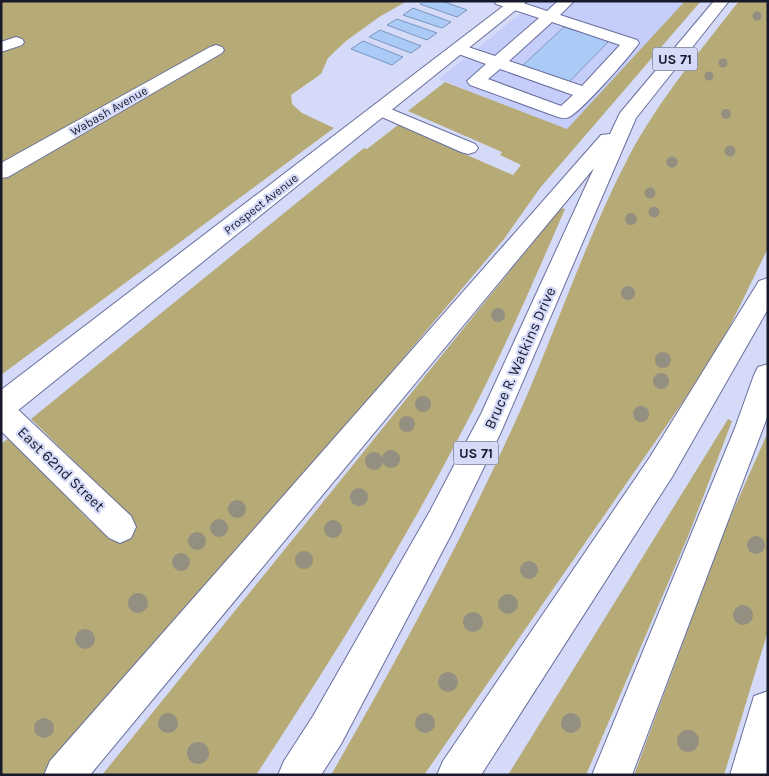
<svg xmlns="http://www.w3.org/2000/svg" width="769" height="776" font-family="Karla,sans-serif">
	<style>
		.built { fill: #c5cdfa }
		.green { fill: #b6ab77 }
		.building { fill: #abcaf5; stroke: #7996bf }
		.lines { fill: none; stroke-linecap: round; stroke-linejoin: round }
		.minor-casing { stroke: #686f9c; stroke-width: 2 }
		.major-casing { stroke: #686f9c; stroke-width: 2 }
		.highway-casing { stroke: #686f9c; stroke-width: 2 }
		.minor { fill: #fff; fill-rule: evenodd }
		.major { fill: #fff; fill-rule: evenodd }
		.highway { fill: #fff; fill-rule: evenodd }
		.tree { fill: #938f81 }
		.labels { text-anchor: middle; stroke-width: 4.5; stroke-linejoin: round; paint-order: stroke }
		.far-street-label { font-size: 12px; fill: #16192a; stroke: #d4daf8 }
		.shield { fill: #d4daf8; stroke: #4f5368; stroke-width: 1 }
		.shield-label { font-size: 14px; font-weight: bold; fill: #16192a }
		.street-label { font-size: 15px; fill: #16192a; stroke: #d4daf8 }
	</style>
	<rect width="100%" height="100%" fill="#d4daf8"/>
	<!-- built -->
	<polygon class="built" points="536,1 685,1 567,129 439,79"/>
	<!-- green -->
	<g class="green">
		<polygon points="1,1 407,1 379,17 346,41 328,58 321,74 291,95 292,104 302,113 334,128 1,375 1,51 25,42 16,37 1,41"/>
		<polygon points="685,1 701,1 540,188 504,239 50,775 1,775 1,444 9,438 91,522 114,500 31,419 364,148 367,149 398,125 513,175 521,165 500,155 502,152 408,111 445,82 567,129"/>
		<path d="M739,1h29v247l-38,78 -34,57 -272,392h-93c65,-113 126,-226 180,-344 42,-90 72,-187 118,-275 30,-56 71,-105 110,-155z"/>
		<path d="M561,208l4,1c-33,76 -66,153 -105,226 -61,117 -131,229 -204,340h-154z"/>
		<polygon points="728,419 732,421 689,534 586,775 508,775"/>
		<polygon points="768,432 768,631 724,775 634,775 725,529"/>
	</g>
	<!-- building -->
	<g class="building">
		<polygon points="424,1 442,1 467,10 457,17 420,4"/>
		<polygon points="413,8 451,22 442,28 403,15"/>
		<polygon points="397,19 437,33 427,40 387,25"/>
		<polygon points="564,27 609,41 569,82 522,66"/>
		<polygon points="380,30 421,46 411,53 369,37"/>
		<polygon points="363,41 403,57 392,65 351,49"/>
	</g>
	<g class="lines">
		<defs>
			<g id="minor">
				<path d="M494,1h23l30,10 11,-10h16l-14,14 77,25 2,3c-8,12 -59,70 -70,74 -4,2 -7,1 -11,0l-88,-32 -3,-4 19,-17 -33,-12 -2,-3 2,-3h12l30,10 44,-38 -43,-14zM552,22l68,23 -38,41 -73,-25zM500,69l73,26 -12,11 -73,-27z"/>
				<polygon points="16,37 22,39 24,42 22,45 1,52 1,42"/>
				<polygon points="216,45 222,47 224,50 222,53 8,177 1,178 1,163 210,47"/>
				<polygon points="381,105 475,144 478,148 475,152 468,154 461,152 375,114 372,110 375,106"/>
				<polygon points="1,399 11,403 131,516 136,527 131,538 120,543 109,538 1,431"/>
				<polygon points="768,691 768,775 730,775 754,696"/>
			</g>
			<polygon id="major" points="510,1 527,1 11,416 1,419 1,390"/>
			<g id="highway">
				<polygon points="714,1 729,1 636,118 501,432 452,533 341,744 321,775 278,775 284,761 313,716 430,511 481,414 594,168 90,775 44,775 50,761 601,135 610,134 620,113"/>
				<polygon points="768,278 768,309 672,477 481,775 437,775 443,761 650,457 759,281"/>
				<polygon points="768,364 768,415 632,775 592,775 735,428 754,375 758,367"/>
			</g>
		</defs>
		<!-- minor casing -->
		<use href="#minor" class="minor-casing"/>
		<!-- major casing -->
		<use href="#major" class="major-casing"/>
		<!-- highway casing -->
		<use href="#highway" class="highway-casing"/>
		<!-- minor -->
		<use href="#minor" class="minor"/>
		<!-- major -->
		<use href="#major" class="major"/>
		<!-- highway -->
		<use href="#highway" class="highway"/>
	</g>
	<!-- trees -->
	<g class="tree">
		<circle cx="757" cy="16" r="4.5"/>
		<circle cx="723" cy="63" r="4.5"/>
		<circle cx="709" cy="76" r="4.5"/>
		<circle cx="726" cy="114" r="5"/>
		<circle cx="730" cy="151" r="5.5"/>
		<circle cx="672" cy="162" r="5.5"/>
		<circle cx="650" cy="193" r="5.5"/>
		<circle cx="654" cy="212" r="5.5"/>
		<circle cx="631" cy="219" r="6"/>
		<circle cx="628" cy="293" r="7"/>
		<circle cx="498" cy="315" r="7"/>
		<circle cx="663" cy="360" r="8"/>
		<circle cx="661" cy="381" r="8"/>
		<circle cx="423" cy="404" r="8"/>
		<circle cx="641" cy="414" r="8"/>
		<circle cx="407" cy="424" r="8"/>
		<circle cx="391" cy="459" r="9"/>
		<circle cx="374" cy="461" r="9"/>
		<circle cx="359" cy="497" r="9"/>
		<circle cx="237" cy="509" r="9"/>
		<circle cx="219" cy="528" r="9"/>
		<circle cx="333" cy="529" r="9"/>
		<circle cx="197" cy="541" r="9"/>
		<circle cx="756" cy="545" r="9"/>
		<circle cx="304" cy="560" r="9"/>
		<circle cx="181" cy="562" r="9"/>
		<circle cx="529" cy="570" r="9"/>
		<circle cx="138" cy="603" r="10"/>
		<circle cx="508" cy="604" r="10"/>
		<circle cx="743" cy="615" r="10"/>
		<circle cx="473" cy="622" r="10"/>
		<circle cx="85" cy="639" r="10"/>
		<circle cx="448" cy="682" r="10"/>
		<circle cx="168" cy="723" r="10"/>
		<circle cx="425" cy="723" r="10"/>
		<circle cx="571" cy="723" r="10"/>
		<circle cx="44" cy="728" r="10"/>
		<circle cx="688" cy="741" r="11"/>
		<circle cx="198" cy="753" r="11"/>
	</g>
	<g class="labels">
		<!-- far-street labels -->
		<g class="far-street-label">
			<text transform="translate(109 111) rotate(-30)" y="4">Wabash Avenue</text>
			<text transform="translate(261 204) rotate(-38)" y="4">Prospect Avenue</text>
		</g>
		<!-- shield labels -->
		<g class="shield">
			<rect x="652.5" y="47.5" width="45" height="23" rx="4"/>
			<rect x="453.5" y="441.5" width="45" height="23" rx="4"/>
		</g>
		<g class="shield-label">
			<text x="675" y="64">US 71</text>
			<text x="476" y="458">US 71</text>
		</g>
		<!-- street labels -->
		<g class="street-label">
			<text transform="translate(520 358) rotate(-66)" y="5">Bruce R. Watkins Drive</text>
			<text transform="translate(61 469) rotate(44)" y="5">East 62nd Street</text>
		</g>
	</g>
	<!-- border -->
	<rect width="769" height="776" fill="none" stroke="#16192a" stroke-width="5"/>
</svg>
